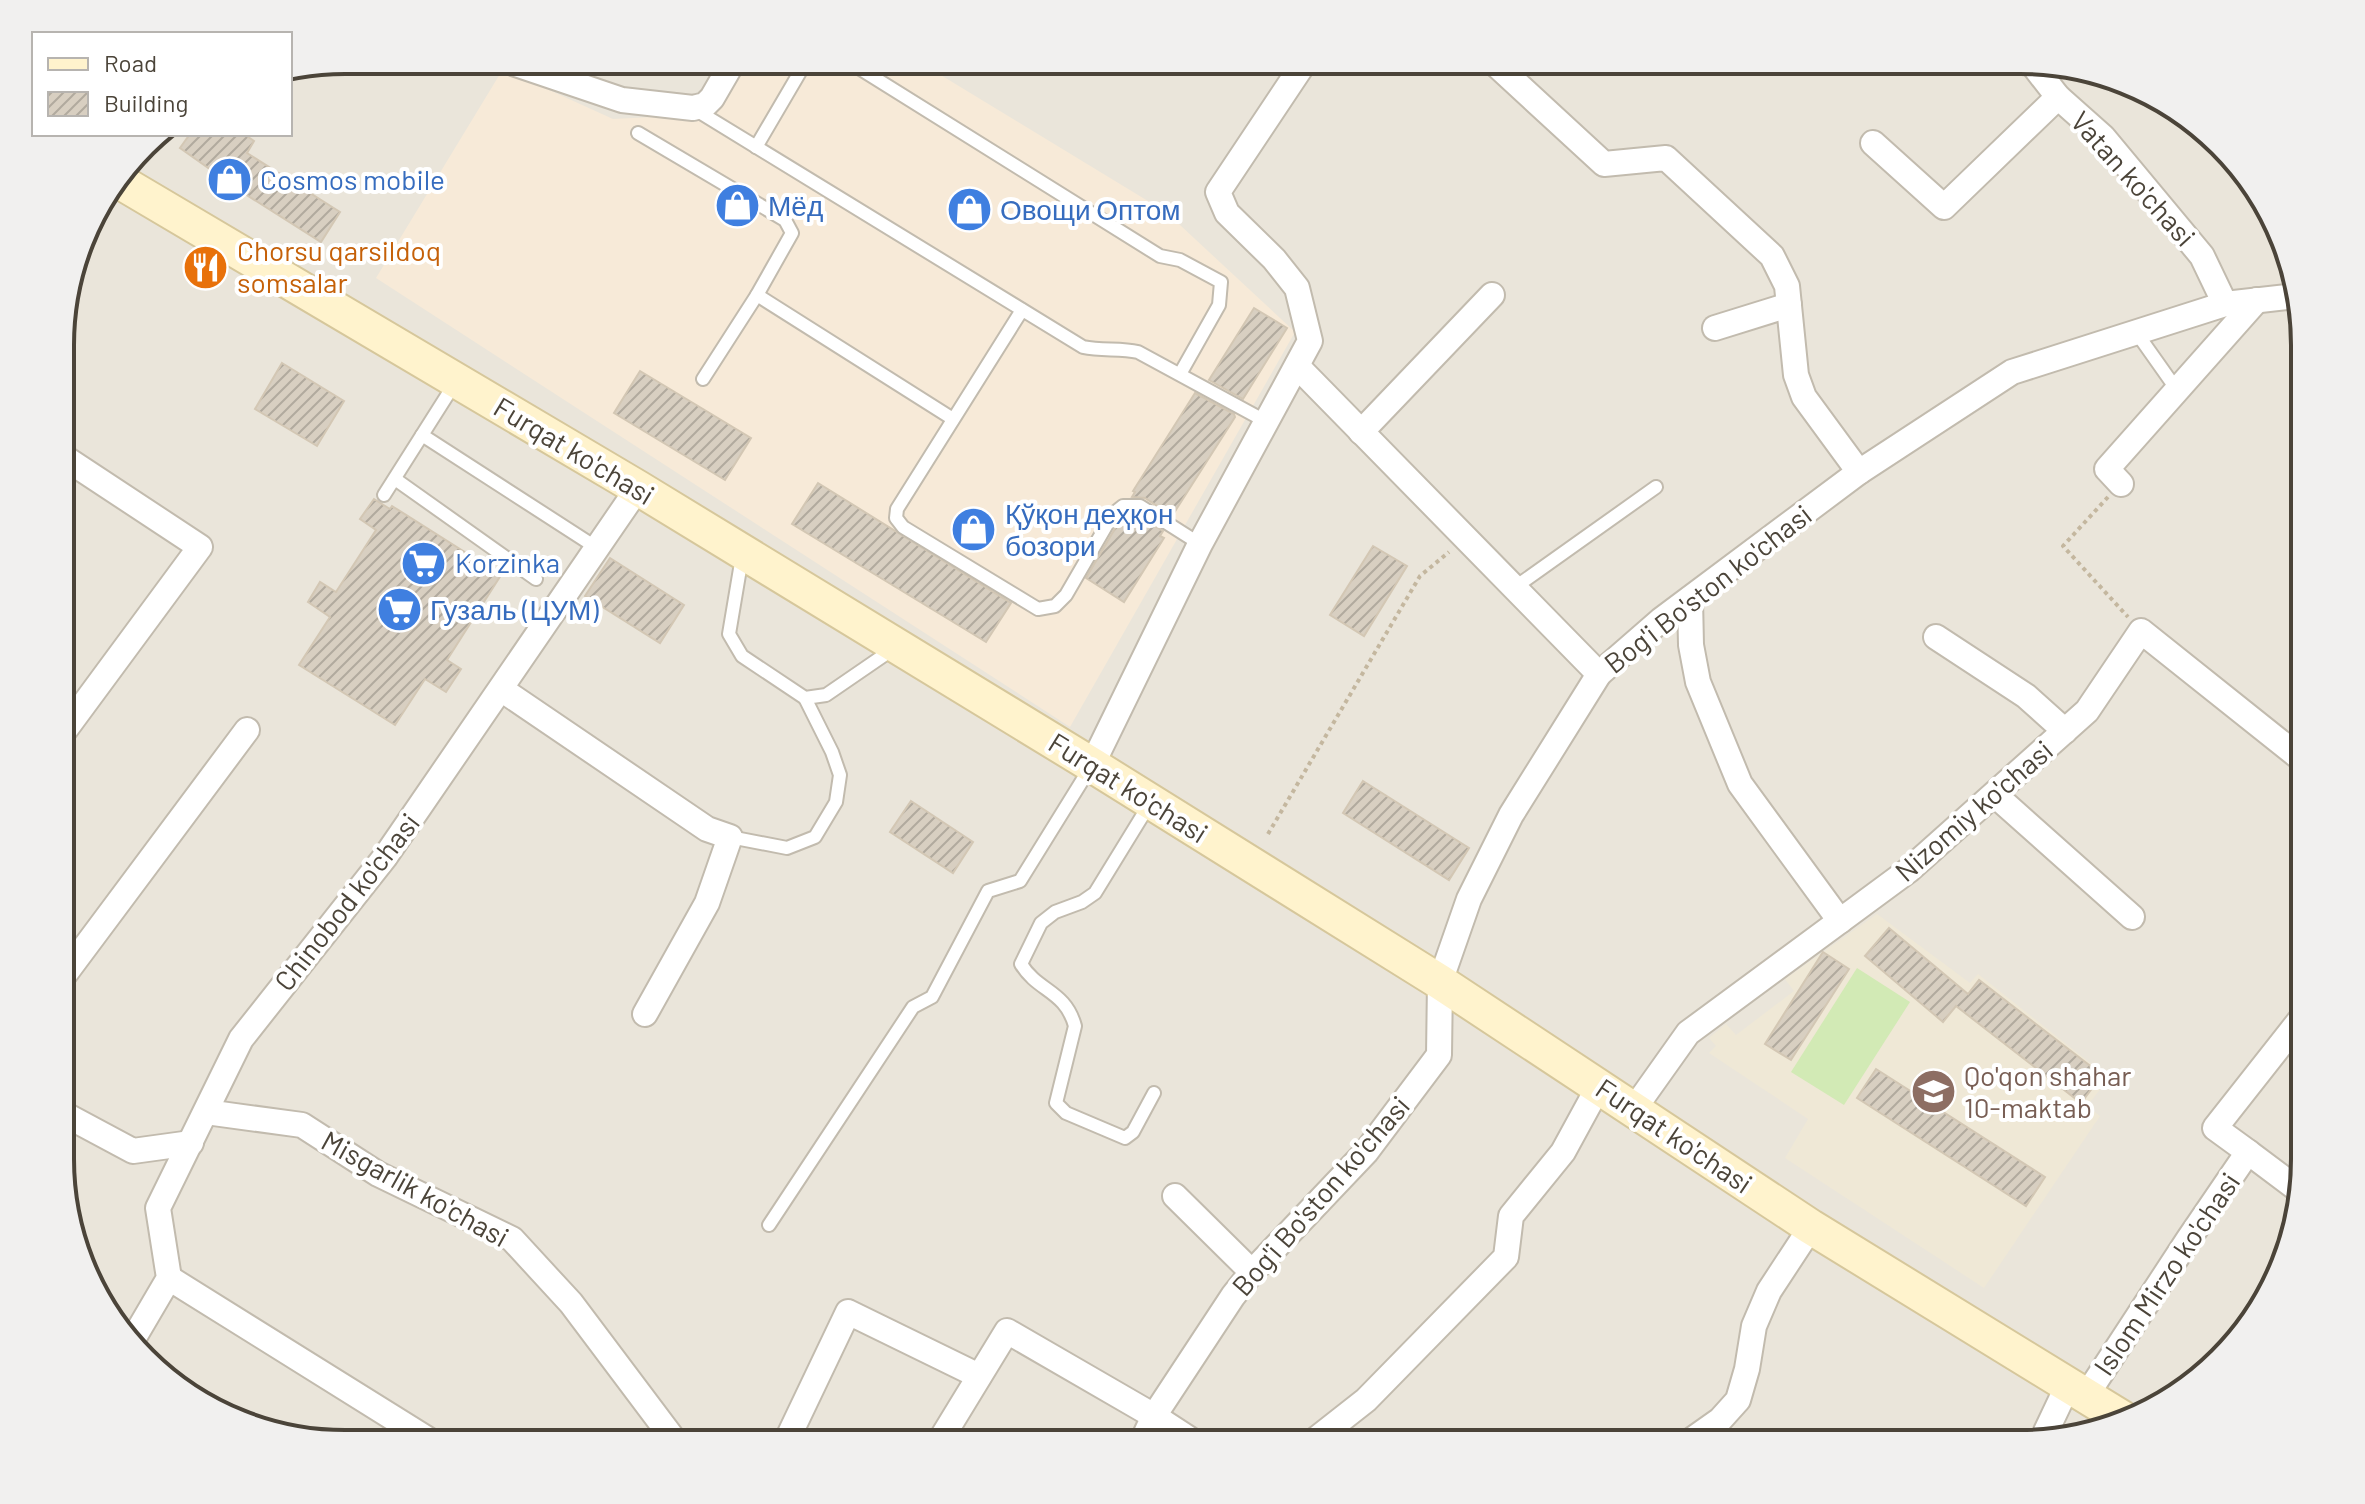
<svg xmlns="http://www.w3.org/2000/svg" width="2365" height="1504" font-family="Barlow,sans-serif">
	<style>
		.residential { fill: #eae5da }
		.commercial { fill: #f7ead8 }
		.education { fill: #efe8d6 }
		.grass { fill: #d2eab5 }
		.building { fill: url(#building-hatch); stroke: #d3c7b4; stroke-width: 2 }
		.lines { fill: none; stroke-linecap: round; stroke-linejoin: round }
		.lane-casing { stroke: #c2bbae; stroke-width: 16 }
		.street-casing { stroke: #c2bbae; stroke-width: 28 }
		.secondary-casing { stroke: #d6c79b; stroke-width: 38 }
		.path { stroke: #c4b79f; stroke-width: 4; stroke-dasharray: 4 4; stroke-linecap: butt }
		.lane { stroke: #fff; stroke-width: 12 }
		.street { stroke: #fff; stroke-width: 24 }
		.secondary { stroke: #fff3cd; stroke-width: 34 }
		.labels { text-anchor: middle; stroke-width: 8; stroke-linejoin: round; paint-order: stroke }
		.street-label { font-size: 28px; fill: #4b4439; stroke: #fff }
		.shop-label { font-size: 28px; fill: #366cbe; stroke: #fff; text-anchor: start }
		.food-label { font-size: 28px; fill: #c56008; stroke: #fff; text-anchor: start }
		.education-label { font-size: 28px; fill: #785e54; stroke: #fff; text-anchor: start }
		.rim { fill: none; stroke: #4b4439; stroke-width: 4 }
	</style>
	<defs>
		<pattern id="building-hatch" width="6" height="6" patternUnits="userSpaceOnUse" patternTransform="scale(2)"><rect width="6" height="6" fill="#d8cfc1"/><path d="M-1 1l2-2M0 6l6-6M5 7l2-2" fill="none" stroke="#b1aa9e"/></pattern>
	</defs>
	<rect width="100%" height="100%" fill="#f6f3ec"/>
	<!-- residential -->
	<polygon class="residential" points="345,60 2020,60 2094,70 2178,108 2267,202 2304,326 2304,1177 2257,1317 2162,1406 2038,1443 345,1444 254,1429 187,1396 108,1317 62,1196 62,308 90,219 155,134 290,134 290,71"/>
	<!-- commercial -->
	<polygon class="commercial" points="744,60 916,60 1166,212 1295,332 1070,727 376,278 503,69 613,119 713,114"/>
	<!-- education -->
	<polygon class="education" points="1877,914 1970,983 1978,974 2109,1078 2087,1106 2100,1116 1984,1288 1785,1158 1808,1119 1709,1053 1716,1046 1709,1038 1726,1024 1736,1035 1794,991 1785,979"/>
	<!-- grass -->
	<polygon class="grass" points="1857,968 1910,1002 1844,1105 1791,1072"/>
	<!-- building -->
	<g class="building">
		<polygon points="190,134 244,134 254,141 247,153 340,212 321,242 245,194 180,148"/>
		<polygon points="1254,308 1287,328 1243,399 1209,380"/>
		<polygon points="282,363 344,401 317,446 255,409"/>
		<polygon points="640,371 751,438 725,480 614,413"/>
		<polygon points="1195,393 1234,414 1235,417 1172,516 1145,498 1132,497 1135,492 1133,491"/>
		<polygon points="818,483 1011,603 986,642 792,524"/>
		<polygon points="374,499 390,509 392,506 501,575 447,660 461,669 446,692 425,679 395,725 299,665 330,617 308,602 320,582 336,592 376,530 360,519"/>
		<polygon points="1126,515 1137,515 1163,531 1160,536 1164,538 1124,602 1086,578 1120,520"/>
		<polygon points="1373,546 1407,566 1364,636 1330,615"/>
		<polygon points="610,558 684,605 660,643 585,596"/>
		<polygon points="1363,781 1469,848 1449,880 1343,813"/>
		<polygon points="911,801 973,842 953,873 890,832"/>
		<polygon points="1889,928 1968,994 1979,980 2102,1075 2081,1103 1956,1006 1943,1022 1865,956"/>
		<polygon points="1823,952 1849,969 1791,1060 1765,1044"/>
		<polygon points="1876,1069 2045,1177 2026,1206 1857,1098"/>
	</g>
	<g class="lines">
		<defs>
			<g id="lane">
				<polyline points="846,60 1160,256 1180,260 1221,282 1219,305 1180,374"/>
				<path d="M696,110l387,237c19,4 37,1 55,5l129,70"/>
				<polyline points="638,133 785,220 792,233 757,295 703,379"/>
				<polyline points="756,147 807,60"/>
				<polyline points="757,295 953,419"/>
				<polyline points="1022,310 897,509 896,518 903,527 1038,609 1055,606 1066,595 1113,514 1123,506 1140,506 1200,544"/>
				<polyline points="2136,332 2177,390"/>
				<polyline points="422,435 597,548"/>
				<polyline points="395,479 536,579"/>
				<polyline points="384,495 455,383"/>
				<polyline points="742,557 729,634 742,656 805,698 826,695 893,649"/>
				<polyline points="1514,588 1656,487"/>
				<path d="M1149,805l-54,88 -13,9 -27,10 -14,11 -20,41c17,28 44,26 54,62l-19,77 10,10 59,25 8,-6 21,-39"/>
				<polyline points="730,837 787,848 815,837 836,802 840,775 832,752 805,698"/>
				<polyline points="769,1225 913,1007 932,997 988,891 1020,881 1090,768"/>
			</g>
			<g id="street">
				<polyline points="504,60 622,100 693,108 705,105 712,98 734,60"/>
				<polyline points="1491,60 1604,164 1666,158 1772,256 1787,286 1796,375 1804,397 1859,472"/>
				<polyline points="2030,61 2058,97 2103,137 2202,256 2225,304"/>
				<polyline points="1873,143 1944,207 2058,97"/>
				<polyline points="1715,328 1789,305"/>
				<polyline points="1297,366 1599,674"/>
				<polyline points="1361,432 1492,295"/>
				<polyline points="62,456 200,547 62,734"/>
				<polyline points="2121,484 2107,469 2257,300"/>
				<polyline points="1690,599 1691,645 1698,682 1740,784 1840,921"/>
				<polyline points="1936,637 2026,696 2065,731"/>
				<polyline points="501,689 707,829 730,837 707,903 645,1014"/>
				<polyline points="1092,765 1200,544 1310,341 1297,288 1274,259 1227,213 1218,192 1306,60"/>
				<polyline points="1995,795 2132,917"/>
				<polyline points="62,978 247,730"/>
				<polyline points="1634,1109 1688,1033 1909,870 2087,711 2141,631 2304,761"/>
				<polyline points="206,1112 302,1125 378,1174 512,1239 571,1303 677,1444"/>
				<polyline points="62,1113 133,1151 191,1143"/>
				<polyline points="2248,1152 2300,1191"/>
				<polyline points="1175,1196 1252,1272"/>
				<polyline points="169,1278 435,1444"/>
				<polyline points="132,1341 169,1278 158,1208 241,1039 385,857 638,488"/>
				<polyline points="2086,1396 2188,1240 2248,1152 2215,1128 2304,1015"/>
				<polyline points="2041,1442 2068,1385"/>
				<polyline points="785,1444 848,1312 979,1376"/>
				<polyline points="938,1444 1007,1331 1154,1416 1197,1444"/>
				<polyline points="1141,1444 1154,1416 1233,1296 1252,1272 1366,1152 1439,1055 1440,982 1469,899 1511,815 1599,674 1661,620 1859,472 2012,372 2225,304 2295,296"/>
				<polyline points="1310,1444 1366,1400 1506,1257 1511,1216 1563,1152 1599,1086"/>
				<polyline points="1686,1444 1720,1420 1738,1400 1747,1369 1754,1326 1769,1291 1811,1227"/>
			</g>
			<polyline id="secondary" points="119,181 638,488 1092,765 1440,982 1811,1227 2122,1418"/>
		</defs>
		<!-- lane casing -->
		<use href="#lane" class="lane-casing"/>
		<!-- street casing -->
		<use href="#street" class="street-casing"/>
		<!-- secondary casing -->
		<use href="#secondary" class="secondary-casing"/>
		<!-- path -->
		<g class="path">
			<polyline points="2108,497 2063,546 2128,617"/>
			<polyline points="1268,834 1420,576 1449,552"/>
		</g>
		<!-- lane -->
		<use href="#lane" class="lane"/>
		<!-- street -->
		<use href="#street" class="street"/>
		<!-- secondary -->
		<use href="#secondary" class="secondary"/>
	</g>
	<!-- icons -->
	<defs>
		<symbol id="shop-disc" viewBox="-11 -11 22 22"><circle r="9.5" fill="#3f7fe0" stroke="#fff"/><path d="M-5-2.5h2.3a2.7 3.5 0 0 1 5.4 0H5L5.5 6h-11ZM-1.5-2.5h3a1.5 2.3 0 0 0-3 0Z" fill="#fff"/></symbol>
		<symbol id="restaurant-disc" viewBox="-11 -11 22 22"><circle r="9.5" fill="#e8710a" stroke="#fff"/><path d="M-5-6h1v4h1v-4h1v4h1v-4h1v5L-1.5 .5V6h-2V.5L-5-1ZM5-6V6H3V1.5H1.5Q1.5-4 5-6Z" fill="#fff"/></symbol>
		<symbol id="supermarket-disc" viewBox="-11 -11 22 22"><circle r="9.5" fill="#3f7fe0" stroke="#fff"/><path d="M-6-5.5h2.5l.6 2H6L4.5 2H-2.5L-4.4-4H-6ZM-1.5 3.2a1.3 1.3 0 1 0 .1 0ZM3 3.2a1.3 1.3 0 1 0 .1 0Z" fill="#fff"/></symbol>
		<symbol id="school-disc" viewBox="-11 -11 22 22"><circle r="9.5" fill="#8d6e63" stroke="#fff"/><path d="M0-5L7-2L0 1L-7-2ZM-4 1L0 2.5L4 1V4Q0 6-4 4Z" fill="#fff"/></symbol>
	</defs>
	<g fill-rule="evenodd">
		<use href="#shop-disc" x="204" y="154" width="51" height="51"/>
		<use href="#shop-disc" x="712" y="180" width="51" height="51"/>
		<use href="#shop-disc" x="944" y="184" width="51" height="51"/>
		<use href="#restaurant-disc" x="180" y="242" width="51" height="51"/>
		<use href="#shop-disc" x="948" y="504" width="51" height="51"/>
		<use href="#supermarket-disc" x="398" y="538" width="51" height="51"/>
		<use href="#supermarket-disc" x="374" y="584" width="51" height="51"/>
		<use href="#school-disc" x="1908" y="1066" width="51" height="51"/>
	</g>
	<g class="labels">
		<!-- street labels -->
		<g class="street-label">
			<text transform="translate(2133 179) rotate(48)" y="10">Vatan ko'chasi</text>
			<text transform="translate(574 451) rotate(31)" y="10">Furqat ko'chasi</text>
			<text transform="translate(1708 589) rotate(-38)" y="10">Bog'i Bo'ston ko'chasi</text>
			<text transform="translate(1128 788) rotate(32)" y="10">Furqat ko'chasi</text>
			<text transform="translate(1974 811) rotate(-41)" y="10">Nizomiy ko'chasi</text>
			<text transform="translate(347 902) rotate(-52)" y="10">Chinobod ko'chasi</text>
			<text transform="translate(1674 1136) rotate(34)" y="10">Furqat ko'chasi</text>
			<text transform="translate(415 1189) rotate(29)" y="10">Misgarlik ko'chasi</text>
			<text transform="translate(1321 1196) rotate(-49)" y="10">Bog'i Bo'ston ko'chasi</text>
			<text transform="translate(2167 1274) rotate(-56)" y="10">Islom Mirzo ko'chasi</text>
		</g>
		<!-- shop labels -->
		<g class="shop-label">
			<text x="260" y="190">Cosmos mobile</text>
			<text x="768" y="216">Мёд</text>
			<text x="1000" y="220">Овощи Оптом</text>
			<text x="1005" y="524">Қўқон деҳқон<tspan x="1005" dy="32">бозори</tspan></text>
			<text x="455" y="573">Korzinka</text>
			<text x="430" y="620">Гузаль (ЦУМ)</text>
		</g>
		<!-- food labels -->
		<g class="food-label">
			<text x="237" y="261">Chorsu qarsildoq<tspan x="237" dy="32">somsalar</tspan></text>
		</g>
		<!-- education labels -->
		<g class="education-label">
			<text x="1964" y="1086">Qo'qon shahar<tspan x="1964" dy="32">10-maktab</tspan></text>
		</g>
	</g>
	<!-- crop -->
	<path d="M0 0H2365V1504H0ZM345 74H2020A271 271 0 0 1 2291 345V1159A271 271 0 0 1 2020 1430H345A271 271 0 0 1 74 1159V345A271 271 0 0 1 345 74Z" fill="#f1f0ef" fill-rule="evenodd"/>
	<path class="rim" d="M345 74H2020A271 271 0 0 1 2291 345V1159A271 271 0 0 1 2020 1430H345A271 271 0 0 1 74 1159V345A271 271 0 0 1 345 74Z"/>
	<!-- legend -->
	<rect x="32" y="32" width="260" height="104" fill="#ffffff" stroke="#b7b4b0" stroke-width="2"/>
	<rect x="48" y="58" width="40" height="12" fill="#fff3cd" stroke="#b7b4b0" stroke-width="2"/>
	<text x="104" y="72" font-size="24" fill="#4b4439">Road</text>
	<rect x="48" y="92" width="40" height="24" fill="url(#building-hatch)" stroke="#b7b4b0" stroke-width="2"/>
	<text x="104" y="112" font-size="24" fill="#4b4439">Building</text>
</svg>
